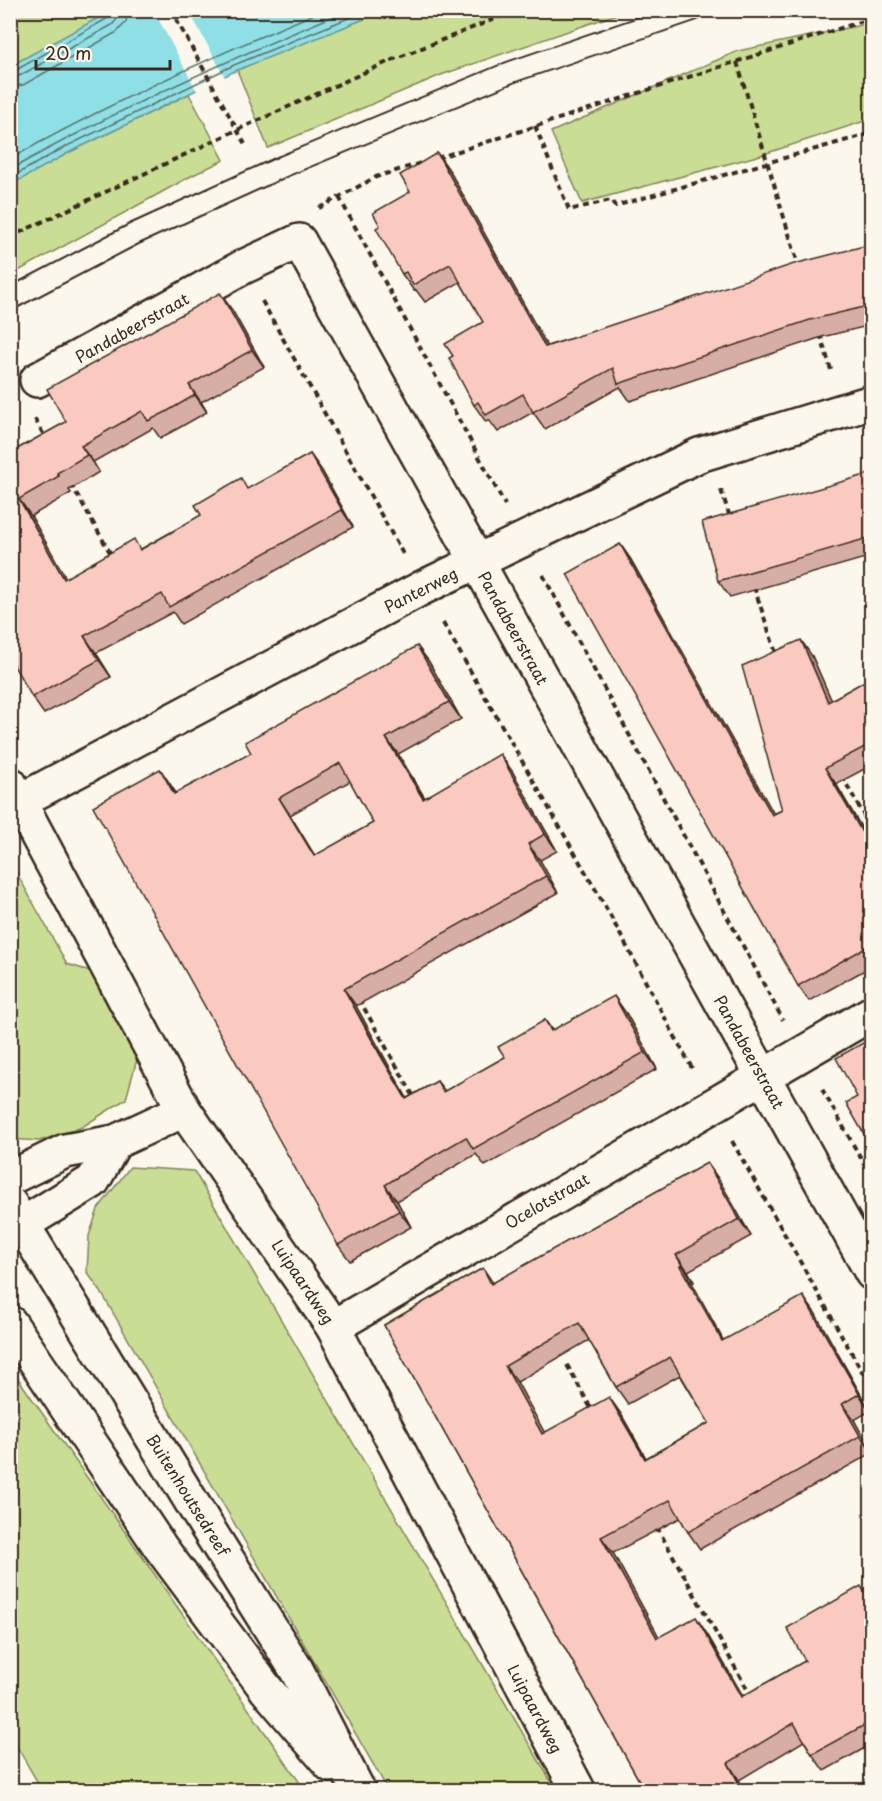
<svg xmlns="http://www.w3.org/2000/svg" width="882" height="1801" font-family="'Playpen Sans',sans-serif">
	<style>
		.green { fill: #c9de94; stroke: #828459; stroke-width: 1.5 }
		.water { fill: #8ee0e6; stroke: #6d9796; stroke-width: 1.5 }
		.pier { fill: #fbf7ec }
		.lines { fill: none; stroke-linecap: round; stroke-linejoin: round }
		.shore { stroke: #5c736e; stroke-width: 1.5 }
		.lane-casing { stroke: #3b2a1e; stroke-width: 24 }
		.street-casing { stroke: #3b2a1e; stroke-width: 38 }
		.secondary-casing { stroke: #3b2a1e; stroke-width: 38 }
		.path { stroke: #3b2a1e; stroke-width: 4; stroke-dasharray: 6 4.5; stroke-linecap: butt }
		.lane { stroke: #fbf7ec; stroke-width: 20 }
		.street { stroke: #fbf7ec; stroke-width: 33 }
		.secondary { stroke: #fbf7ec; stroke-width: 33 }
		.wall { fill: #d7aea5; stroke: #3b2a1e; stroke-width: 1.5; fill-rule: evenodd }
		.shaded-wall { fill: #af8d86; stroke: #3b2a1e; stroke-width: 1.5 }
		.building { fill: #facac0; stroke: #3b2a1e; stroke-width: 1.5; fill-rule: evenodd }
		.labels { text-anchor: middle; stroke-width: 4.5; stroke-linejoin: round; paint-order: stroke }
		.street-label { font-size: 16px; fill: #3b2a1e; stroke: #fbf7ec }
	</style>
	<rect width="100%" height="100%" fill="#fbf7ec"/>
	<filter id="ink" filterUnits="userSpaceOnUse"><feTurbulence type="fractalNoise" baseFrequency=".0167" numOctaves="2"/><feDisplacementMap in="SourceGraphic" scale="12" xChannelSelector="R" yChannelSelector="G"/><feConvolveMatrix kernelMatrix="1 2 1 2 8 2 1 2 1" color-interpolation-filters="sRGB"/></filter>
	<g filter="url(#ink)">
		<!-- green -->
		<g class="green">
			<polygon points="11,11 111,11 11,66"/>
			<polygon points="384,11 626,11 441,75 268,148 237,70"/>
			<polygon points="871,23 871,119 761,155 582,203 551,132 738,51"/>
			<polygon points="189,94 224,160 193,175 11,275 10,185 68,153"/>
			<polygon points="10,861 67,964 96,973 139,1052 126,1099 82,1127 39,1141 11,1139"/>
			<polygon points="130,1167 194,1171 556,1790 388,1790 101,1292 87,1272 89,1236 98,1209"/>
			<polygon points="10,1367 305,1790 42,1790 11,1736"/>
		</g>
		<!-- water -->
		<polygon class="water" points="111,11 384,11 237,70 68,153 11,185 10,66"/>
		<!-- pier -->
		<polygon class="pier" points="154,11 189,11 226,79 198,93"/>
		<g class="lines">
			<!-- shore -->
			<g class="shore">
				<polyline points="10,70 16,70 108,18 112,10"/>
				<polyline points="10,78 19,76 112,25 118,18 119,10"/>
				<polyline points="10,87 23,85 117,32 126,22 128,10"/>
				<path d="M10,159c101,-57 207,-105 314,-149"/>
				<path d="M10,170c109,-62 223,-112 338,-160"/>
				<polyline points="10,178 65,147 234,65 368,10"/>
			</g>
			<defs>
				<polyline id="lane" points="10,299 134,234 284,166 511,72 693,10"/>
				<g id="street">
					<polyline points="37,380 243,267 299,241 872,1273"/>
					<polyline points="10,784 184,1110 333,1327 578,1790"/>
					<polyline points="20,801 422,588 699,455 872,402"/>
					<polyline points="10,1178 65,1151 115,1142 184,1110"/>
					<polyline points="10,1232 93,1181 115,1142"/>
					<polyline points="333,1327 872,1013"/>
				</g>
				<g id="secondary">
					<polyline points="10,1204 205,1524 296,1669 358,1790"/>
					<polyline points="10,1323 161,1548 266,1689 331,1765"/>
				</g>
			</defs>
			<!-- lane casing -->
			<use href="#lane" class="lane-casing"/>
			<!-- street casing -->
			<use href="#street" class="street-casing"/>
			<!-- secondary casing -->
			<use href="#secondary" class="secondary-casing"/>
			<!-- path -->
			<g class="path">
				<polyline points="171,10 246,146"/>
				<polyline points="737,62 799,267"/>
				<polyline points="535,126 569,210 611,200 615,206 872,133"/>
				<polyline points="437,158 872,18"/>
				<polyline points="339,197 505,505"/>
				<polyline points="319,208 376,177 424,162"/>
				<polyline points="10,237 237,130 392,60 517,10"/>
				<polyline points="262,301 403,554"/>
				<polyline points="820,334 832,373"/>
				<polyline points="35,419 46,439"/>
				<polyline points="71,484 112,556"/>
				<polyline points="721,490 730,517"/>
				<polyline points="543,575 783,1020"/>
				<polyline points="754,587 777,656"/>
				<polyline points="443,623 605,906 694,1072"/>
				<polyline points="842,776 872,830"/>
				<polyline points="359,999 414,1097"/>
				<polyline points="822,1089 872,1178"/>
				<polyline points="732,1141 872,1389"/>
				<polyline points="567,1365 592,1410"/>
				<polyline points="657,1527 751,1696"/>
			</g>
			<!-- lane -->
			<use href="#lane" class="lane"/>
			<!-- street -->
			<use href="#street" class="street"/>
			<!-- secondary -->
			<use href="#secondary" class="secondary"/>
		</g>
		<!-- wall -->
		<g class="wall">
			<polygon points="437,153 449,170 547,346 872,244 872,325 822,337 630,401 620,387 545,429 533,412 498,432 489,420 486,422 474,405 453,356 483,322 460,282 425,302 416,290 414,291 402,274 380,226 410,192"/>
			<polygon points="232,310 264,367 201,402 207,412 177,429 160,438 153,428 93,462 99,472 69,490 71,493 31,516 66,578 141,549 310,454 322,471 353,527 181,624 173,612 96,653 111,677 44,714 32,697 10,453 66,422"/>
			<polygon points="872,473 872,556 730,597 718,581"/>
			<polygon points="620,544 631,560 773,814 782,810 812,656 831,700 872,677 872,765 836,784 872,846 872,966 809,1001 798,986"/>
			<path d="M417,646l12,16 32,57 -63,35 27,44 87,-27 45,80 -17,9 18,33 -202,113 36,66 15,26 30,-17 8,10 60,-34 40,-37 7,10 74,-17 31,56 -172,97 -9,-12 -66,39 -13,8 14,26 -61,34 -12,-16 -178,-476 16,24 75,-40zM350,781l23,42 -58,33 -25,-41z"/>
			<path d="M707,1163l12,17 32,56 -63,35 6,11 -2,1 31,57 92,-27 55,98 -16,9 18,33 -172,96 -12,-17 -8,-14 -67,35 46,84 48,-3 36,62 62,-35 67,-60v143l-48,27 -12,-17 -8,-13 -65,39 6,11h-100l-261,-466 99,-57 10,15zM589,1340l27,47 12,17 52,-29 29,48 -63,35 -25,-44 -77,18 -27,-50z"/>
		</g>
		<!-- shaded-wall -->
		<g class="shaded-wall">
			<polygon points="437,153 449,170 557,364 545,347"/>
			<polygon points="220,293 232,310 264,367 252,350"/>
			<polygon points="189,385 201,402 207,412 195,395"/>
			<polygon points="81,446 93,462 99,472 87,455"/>
			<polygon points="310,454 322,471 353,527 342,510"/>
			<polygon points="19,499 31,516 76,596 64,579"/>
			<polygon points="620,544 631,560 783,830 772,815"/>
			<polygon points="84,636 96,653 111,677 99,660"/>
			<polygon points="801,640 812,656 839,717 828,702"/>
			<polygon points="417,646 429,662 461,719 449,702"/>
			<polygon points="386,738 398,754 435,816 423,799"/>
			<polygon points="500,754 512,771 557,851 545,834"/>
			<polygon points="825,768 836,784 872,846 872,850"/>
			<polygon points="160,769 171,786 185,811 174,794"/>
			<polygon points="279,798 290,815 325,873 314,856"/>
			<polygon points="528,844 540,860 558,893 546,876"/>
			<polygon points="344,989 356,1006 417,1116 406,1099"/>
			<polygon points="614,996 626,1013 657,1069 645,1052"/>
			<polygon points="707,1163 719,1180 751,1236 739,1219"/>
			<polygon points="385,1185 397,1201 411,1227 399,1211"/>
			<polygon points="676,1255 688,1271 694,1282 682,1265"/>
			<polygon points="680,1266 692,1283 733,1358 722,1341"/>
			<polygon points="803,1296 815,1313 870,1411 859,1394"/>
			<polygon points="505,1366 517,1382 554,1450 542,1434"/>
			<polygon points="609,1397 621,1414 656,1476 645,1459"/>
			<polygon points="842,1404 854,1420 872,1452 860,1436"/>
			<polygon points="601,1537 613,1553 669,1655 657,1638"/>
			<polygon points="696,1617 707,1634 753,1714 741,1697"/>
			<polygon points="728,1763 739,1780 745,1791 744,1791 738,1782"/>
		</g>
		<!-- building -->
		<g class="building">
			<polygon points="437,153 545,347 794,264 872,244 872,305 810,320 618,384 613,368 533,412 523,394 486,415 478,402 474,405 449,358 453,356 445,344 483,322 450,264 413,285 406,272 402,274 376,228 380,226 373,213 410,192 400,175"/>
			<polygon points="220,293 252,350 189,385 195,395 166,412 148,421 142,411 81,446 87,455 57,473 59,476 19,499 64,579 134,539 140,550 170,533 201,515 195,505 241,478 247,489 310,454 342,510 169,607 162,594 84,636 99,660 32,697 10,659 10,453 66,422 47,389"/>
			<polygon points="872,473 872,537 718,581 702,522"/>
			<polygon points="620,544 772,815 782,810 742,666 801,640 828,702 872,677 872,743 825,768 872,850 872,944 798,986 567,574"/>
			<path d="M417,646l32,56 -63,36 37,61 77,-45 45,80 -17,10 18,32 -202,113 36,66 26,44 31,-18 6,11 62,-35 -7,-10 47,-27 6,11 63,-35 31,56 -172,97 -7,-12 -67,39 -14,9 14,26 -61,34 -245,-439 67,-37 14,25 77,-41 -6,-11zM340,763l33,60 -59,33 -35,-58z"/>
			<polygon points="872,1038 872,1148 846,1103 857,1097 836,1058"/>
			<path d="M707,1163l32,56 -63,36 6,10 -2,1 42,75 81,-45 56,98 -17,10 18,32 -172,96 -18,-32 -69,37 56,101 39,-21 45,80 64,-36 -18,-33 74,-42 11,18v117l-60,33 -18,-31 -66,40 10,19 -8,5 2,4h-87l-261,-466 99,-57 8,16zM579,1323l37,64 54,-30 39,66 -64,36 -36,-62 -67,37 -37,-68z"/>
		</g>
	</g>
	<g class="labels">
		<!-- street labels -->
		<g class="street-label">
			<text transform="translate(132 328) rotate(-29)" y="6">Pandabeerstraat</text>
			<text transform="translate(421 590) rotate(-27)" y="6">Panterweg</text>
			<text transform="translate(513 628) rotate(61)" y="6">Pandabeerstraat</text>
			<text transform="translate(749 1052) rotate(61)" y="6">Pandabeerstraat</text>
			<text transform="translate(547 1201) rotate(-30)" y="6">Ocelotstraat</text>
			<text transform="translate(303 1282) rotate(56)" y="6">Luipaardweg</text>
			<text transform="translate(188 1495) rotate(58)" y="6">Buitenhoutsedreef</text>
			<text transform="translate(535 1709) rotate(62)" y="6">Luipaardweg</text>
		</g>
	</g>
	<!-- margin -->
	<rect width="882" height="1801" fill="none" stroke="#fbf7ec" stroke-width="36"/>
	<rect x="18" y="18" width="846" height="1765" fill="none" stroke="#3b2a1e" stroke-width="2" filter="url(#ink)"/>
	<!-- scale -->
	<path d="M36 60v9h134v-9" fill="none" stroke="#3b2a1e" stroke-width="3"/>
	<text x="45" y="60" font-size="18" fill="#3b2a1e" stroke="#fbf7ec" stroke-width="4.5" paint-order="stroke">20 m</text>
</svg>
